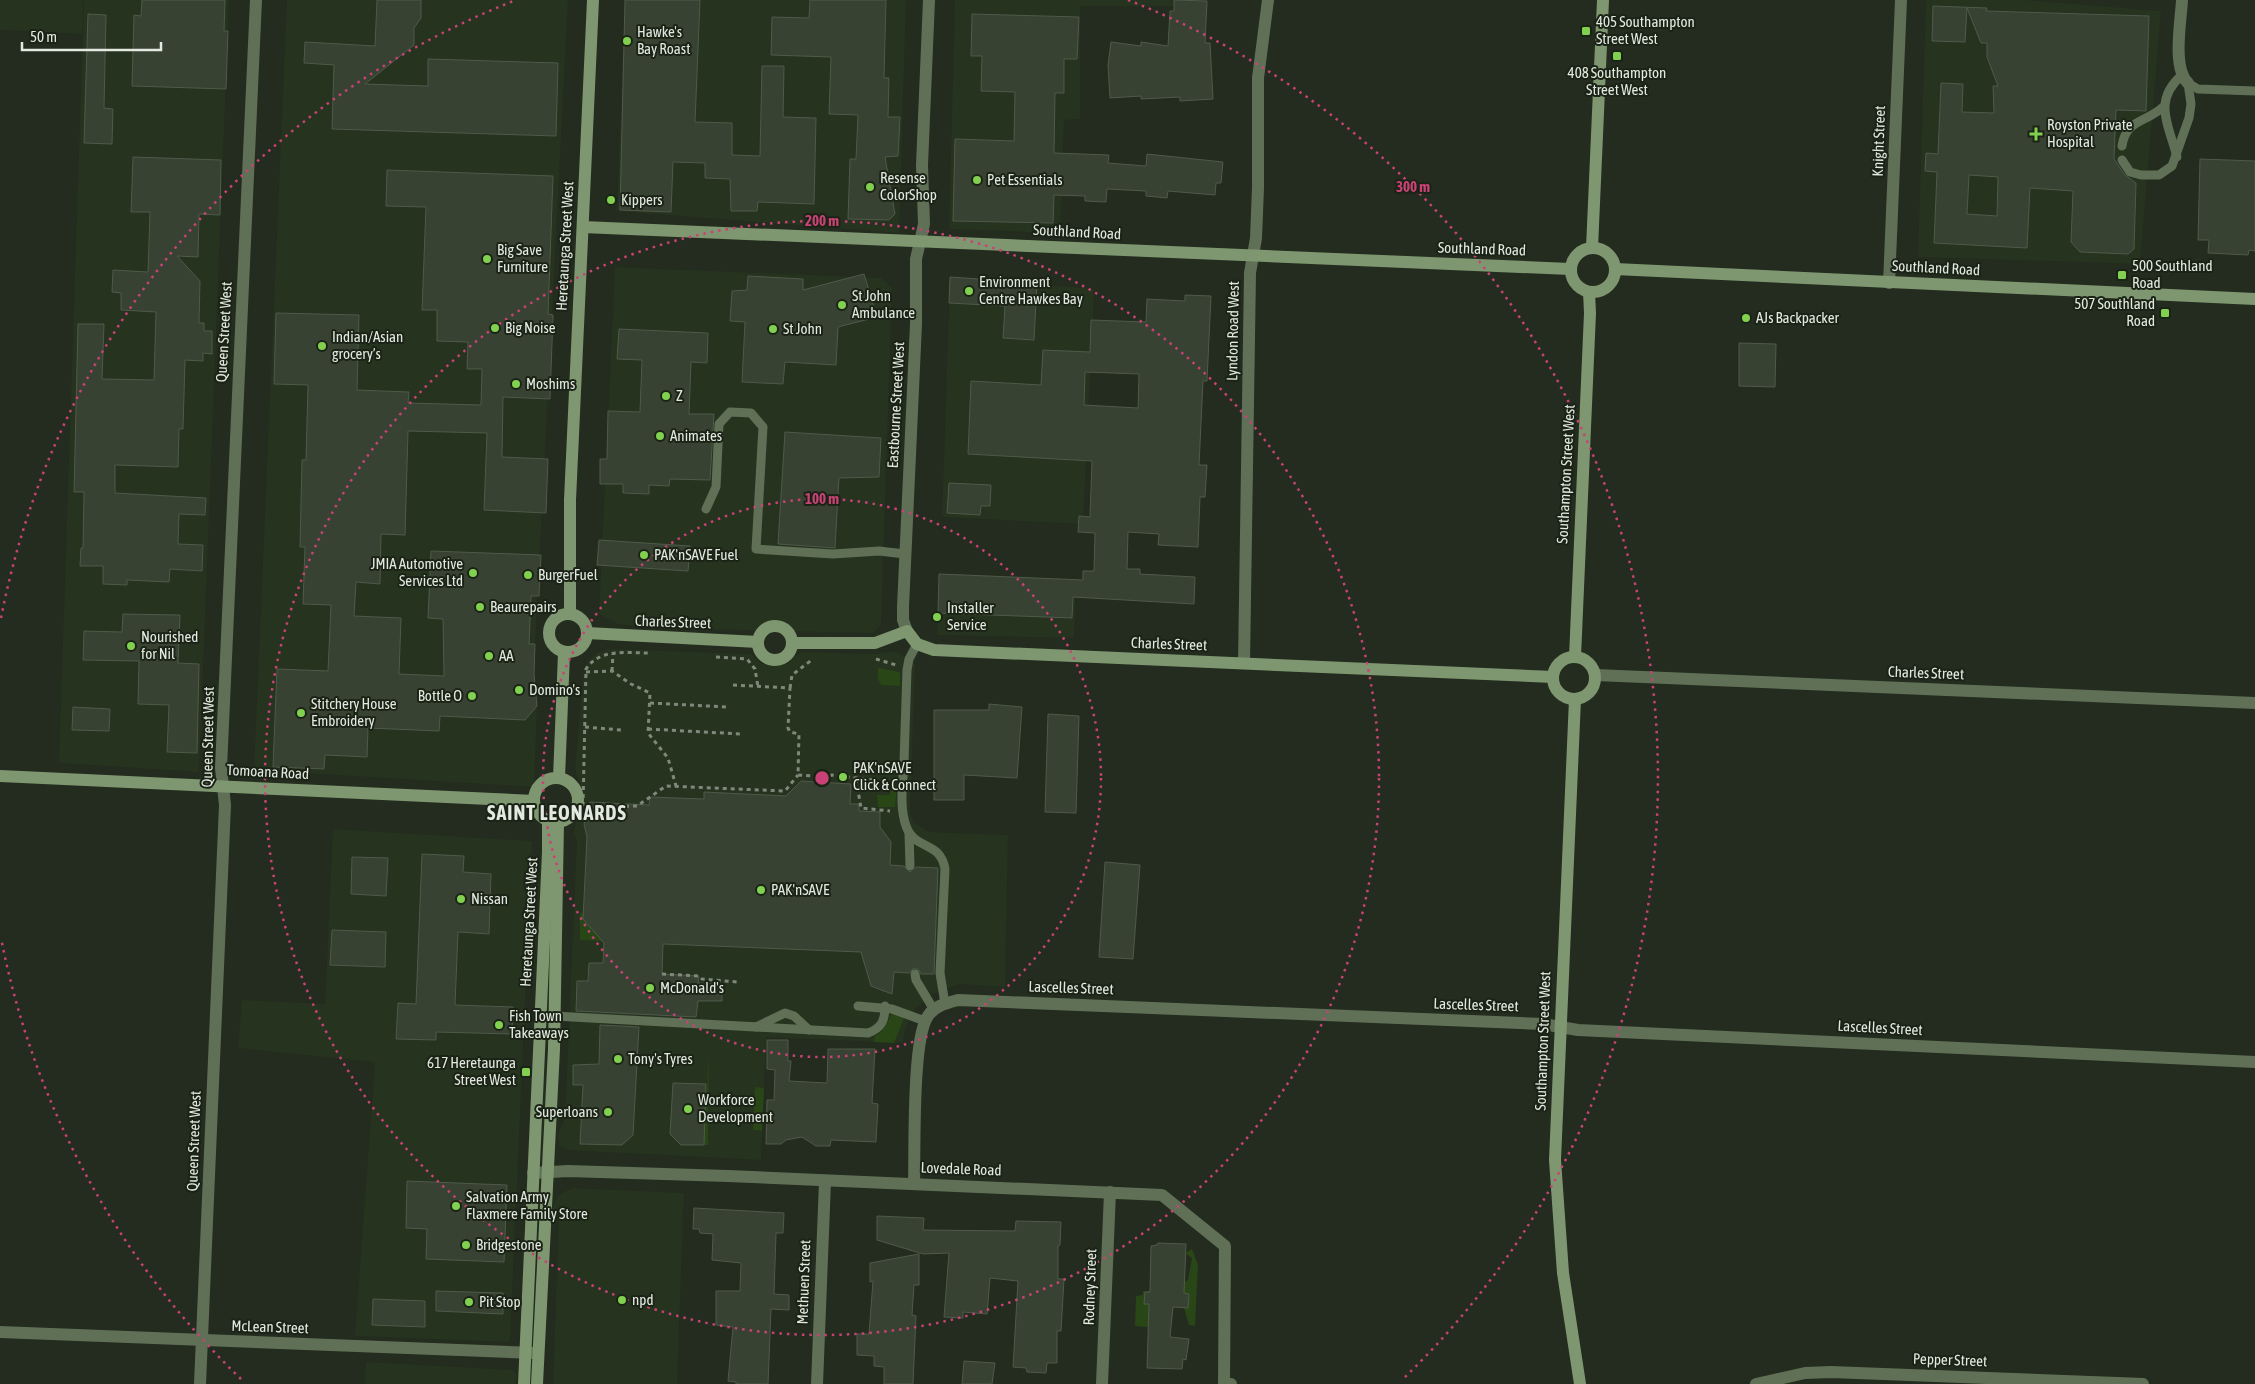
<svg xmlns="http://www.w3.org/2000/svg" width="2255" height="1384" font-family="'Asap Condensed',sans-serif">
	<style>
		.built { fill: #26331f }
		.green { fill: #294617 }
		.building { fill: #384233; stroke: #4f5a4a; fill-rule: evenodd }
		.lines { fill: none; stroke-linecap: round; stroke-linejoin: round }
		.path { stroke: #80887c; stroke-width: 3; stroke-dasharray: 4 4; stroke-linecap: butt }
		.lane { stroke: #607057; stroke-width: 9 }
		.street { stroke: #607057; stroke-width: 12 }
		.secondary { stroke: #7e9770; stroke-width: 12 }
		.ring { fill: none; stroke: #c94276; stroke-width: 2.5; stroke-dasharray: 2.5 5 }
		.poi-dot { fill: #82d04f; stroke: #1a2315; stroke-width: 2 }
		.labels { text-anchor: middle; stroke-width: 4; stroke-linejoin: round; paint-order: stroke }
		.poi-label { font-size: 15px; fill: #e3e9e0; stroke: #1a2315; text-anchor: start }
		.street-label { font-size: 15px; fill: #e3e9e0; stroke: #1a2315 }
		.district-label { font-size: 20px; font-weight: bold; letter-spacing: 1px; fill: #e3e9e0; stroke: #1a2315 }
		.centre { fill: #c94276; stroke: #1a2315; stroke-width: 2.5 }
		.ring-label { font-size: 15px; text-anchor: middle; font-weight: bold; fill: #c94276; stroke: #1a2315; stroke-width: 4; stroke-linejoin: round; paint-order: stroke }
	</style>
	<rect width="100%" height="100%" fill="#232c1e"/>
	<!-- built -->
	<g class="built">
		<polygon points="0,0 83,0 82,34 0,30"/>
		<polygon points="84,0 229,0 199,772 59,763"/>
		<polygon points="287,0 568,0 535,644 534,674 537,706 534,787 254,770"/>
		<polygon points="625,0 906,0 899,233 617,211"/>
		<polygon points="955,0 1175,0 1174,6 1080,6 1080,119 1064,120 1060,233 949,229"/>
		<polygon points="1926,0 2025,0 2161,11 2140,264 1918,257"/>
		<polygon points="615,267 881,278 892,287 881,625 873,633 651,628 618,624 599,614"/>
		<polygon points="950,277 1094,289 1083,524 942,517"/>
		<polygon points="939,573 1076,579 1074,638 937,635"/>
		<polygon points="608,649 751,654 762,664 788,664 794,656 803,652 876,654 892,651 903,655 915,664 910,814 915,823 929,832 1008,835 1005,987 960,984 934,993 915,1009 905,1029 903,1043 766,1037 761,1160 567,1150 559,1145 558,1134 565,1118 577,839 573,834 582,800 580,785 575,769 584,668 589,660 598,652"/>
		<polygon points="333,829 532,841 510,1342 355,1336 375,1062 238,1048 242,1000 325,1004"/>
		<polygon points="573,1188 684,1193 677,1384 553,1384 559,1222 551,1214 555,1201 562,1193"/>
		<polygon points="366,1362 513,1370 517,1376 515,1384 365,1384"/>
	</g>
	<!-- green -->
	<g class="green">
		<polygon points="878,668 900,672 900,686 881,685 878,679"/>
		<polygon points="890,785 897,786 895,807 878,807 877,795 890,795"/>
		<polygon points="580,913 584,913 603,941 580,940"/>
		<path d="M892,1012l12,6 -10,25 -20,-1 1,-6c9,-5 13,-14 17,-24z"/>
		<polygon points="709,1051 708,1145 704,1145"/>
		<polygon points="755,1087 764,1088 762,1131 753,1130"/>
		<polygon points="1192,1249 1198,1265 1195,1326 1189,1325 1184,1308 1188,1308 1189,1294 1168,1292 1188,1280 1192,1258 1185,1253"/>
		<polygon points="1143,1291 1161,1292 1150,1296 1148,1327 1135,1326 1136,1296 1143,1295"/>
	</g>
	<!-- building -->
	<g class="building">
		<polygon points="142,0 225,0 224,31 228,31 226,89 132,86 134,15 141,16"/>
		<polygon points="377,0 421,0 421,18 414,28 414,45 365,84 428,86 428,59 558,63 556,136 332,129 334,65 304,63 305,42 375,46"/>
		<polygon points="625,0 700,0 695,122 732,123 732,155 760,156 762,66 784,66 783,117 816,118 814,204 758,202 757,211 731,211 730,179 705,178 705,163 673,162 671,212 620,210"/>
		<polygon points="810,0 886,0 884,78 889,78 888,117 900,117 898,156 885,157 895,214 889,220 848,219 850,159 856,159 858,115 829,114 831,57 771,55 772,17 809,18"/>
		<polygon points="1174,0 1207,1 1205,43 1210,43 1213,99 1180,101 1180,97 1141,99 1141,96 1110,98 1108,65 1111,42 1141,46 1141,42 1168,46 1170,11 1174,11"/>
		<path d="M1933,6l54,2 -1,3 163,5 -3,95 -30,-1 -2,49 11,16 11,8 -2,66 -6,5 -48,-2 -9,-10 2,-51 -43,-3 -3,60 -93,-5 3,-71 -12,-1 1,-18 12,1 3,-71 22,1 -1,28 32,1 -1,-27h5l-11,-29v-14h-6l-14,-35 -2,34 -33,-1zM1969,175l29,2 -1,39 -30,-2z"/>
		<polygon points="88,14 106,15 104,108 113,109 112,144 84,143"/>
		<polygon points="972,14 1079,17 1077,59 1064,59 1064,93 1055,93 1054,153 1109,155 1108,163 1146,166 1147,154 1223,162 1221,183 1216,183 1215,195 1168,191 1167,198 1146,196 1146,191 1107,189 1106,202 1085,201 1085,196 1054,195 1053,223 953,221 955,139 1014,141 1015,92 981,91 982,56 971,56"/>
		<polygon points="133,157 221,160 220,215 199,214 198,257 177,256 200,281 199,323 204,323 204,331 212,331 212,354 203,353 203,361 185,360 183,429 179,429 178,467 115,465 115,493 206,498 205,515 179,514 178,544 203,545 202,571 170,569 169,582 127,580 127,585 103,584 103,566 80,566 81,548 83,548 84,492 74,492 78,324 104,324 102,379 154,380 156,312 121,310 121,293 112,292 113,270 148,272 150,212 131,212"/>
		<polygon points="2200,159 2255,161 2255,251 2249,250 2248,255 2208,253 2209,240 2198,240"/>
		<polygon points="387,170 553,176 548,314 553,315 550,399 503,397 502,457 548,459 546,513 484,510 487,433 408,431 405,535 381,534 380,584 356,582 354,616 401,618 399,674 444,676 443,619 428,618 431,551 541,555 539,596 531,596 529,644 535,644 534,674 537,706 525,720 440,716 439,731 368,728 367,757 325,755 324,769 273,767 277,669 328,671 331,605 303,604 305,547 300,547 302,460 306,460 308,385 274,384 276,313 359,315 357,390 409,392 408,403 481,405 482,369 467,369 468,342 437,341 437,310 422,310 426,207 386,206"/>
		<polygon points="864,274 877,317 838,327 836,365 785,362 783,384 742,382 745,322 730,321 732,291 747,290 748,276 803,279 803,290"/>
		<polygon points="950,277 1037,283 1034,340 1003,338 1005,306 949,303"/>
		<path d="M1185,295l26,1 -4,85h-4l-4,84h8l-2,32h-5l-2,50 -40,-2 1,-11 -31,-2 -1,37h13v5l55,3 -1,27 -121,-7 -1,21 -134,-5 1,-39 144,6v-9h11l1,-38 -17,-1 1,-16 11,1 2,-56 -124,-7 3,-73 70,4 2,-35 47,2 1,-32 55,2 1,-23 38,2zM1085,372l54,2 -1,34 -54,-3z"/>
		<polygon points="619,329 708,333 707,363 691,362 689,414 714,414 710,480 670,479 669,486 649,485 649,494 623,493 623,484 600,484 600,459 607,459 608,411 640,412 642,360 617,359"/>
		<polygon points="1739,343 1776,344 1775,387 1739,386"/>
		<polygon points="785,432 881,438 879,477 839,478 835,548 778,544"/>
		<polygon points="949,483 991,485 990,506 981,506 980,515 947,513"/>
		<polygon points="599,540 690,546 688,571 597,565"/>
		<polygon points="123,614 180,615 178,663 199,664 197,753 167,752 169,705 138,704 139,661 83,660 84,631 122,632"/>
		<polygon points="989,704 1022,707 1017,778 964,775 964,800 934,800 934,710 989,710"/>
		<polygon points="73,707 110,709 109,731 72,730"/>
		<polygon points="1048,714 1079,716 1076,813 1045,812"/>
		<polygon points="801,781 851,784 850,804 859,804 859,811 880,812 880,827 891,842 890,865 904,866 910,872 916,867 938,868 934,974 921,974 919,970 914,968 909,973 894,972 892,994 871,986 861,952 663,944 662,974 699,976 698,983 722,984 722,1001 698,1001 696,1017 576,1011 577,981 588,981 589,963 603,963 604,943 583,919 587,837 584,824 590,802 649,805 650,797 704,799 704,792 786,796"/>
		<polygon points="422,854 464,856 463,872 491,874 489,934 458,932 455,1005 513,1007 512,1034 436,1032 436,1040 396,1039 398,1003 416,1004"/>
		<polygon points="352,857 388,858 386,896 351,894"/>
		<polygon points="1105,862 1140,865 1133,959 1099,957"/>
		<polygon points="332,930 386,932 385,967 330,965"/>
		<polygon points="600,1025 639,1027 633,1135 622,1145 580,1144 583,1085 573,1085 573,1065 599,1064"/>
		<polygon points="767,1040 788,1040 788,1061 791,1061 789,1081 827,1083 828,1049 875,1049 872,1103 878,1104 876,1142 831,1140 830,1146 816,1146 802,1137 786,1140 781,1144 766,1144 767,1100 774,1100 775,1070 767,1069"/>
		<polygon points="673,1083 706,1084 704,1145 681,1145 670,1134"/>
		<polygon points="407,1181 507,1185 504,1262 426,1259 427,1229 406,1228"/>
		<polygon points="694,1208 784,1213 783,1233 776,1233 774,1294 789,1295 789,1310 771,1309 768,1384 736,1384 736,1382 728,1381 733,1327 716,1325 716,1291 740,1291 741,1263 712,1260 713,1234 700,1233 699,1229 693,1229"/>
		<polygon points="877,1216 924,1218 923,1230 1015,1231 1016,1221 1061,1222 1060,1245 1058,1246 1058,1279 1064,1279 1061,1331 1057,1331 1057,1363 1047,1363 1046,1373 1027,1372 1026,1368 1013,1367 1018,1281 990,1278 987,1314 963,1312 963,1318 944,1317 949,1253 923,1254 877,1240"/>
		<polygon points="1158,1243 1186,1244 1184,1293 1189,1294 1188,1308 1173,1307 1170,1337 1189,1339 1186,1360 1183,1359 1182,1369 1147,1368 1149,1304 1144,1304 1145,1292 1150,1292 1151,1246 1157,1245"/>
		<polygon points="919,1254 919,1285 914,1285 912,1315 916,1316 913,1384 884,1384 884,1367 874,1366 874,1356 857,1355 857,1334 869,1334 873,1281 870,1282 870,1263"/>
		<polygon points="436,1291 503,1293 503,1314 436,1311"/>
		<polygon points="373,1299 425,1301 425,1327 372,1325"/>
		<polygon points="964,1361 995,1363 992,1384 962,1384"/>
	</g>
	<g class="lines">
		<!-- path -->
		<g class="path">
			<polyline points="716,657 747,659 755,669 758,687"/>
			<polyline points="876,659 896,665"/>
			<polyline points="612,671 613,654"/>
			<polyline points="586,672 612,671 631,684 650,693 648,733 668,758 676,786"/>
			<polyline points="733,685 790,688 788,728 790,732 799,734 798,775 827,777 832,775 873,780"/>
			<polyline points="790,688 792,675 813,659"/>
			<polyline points="650,703 727,707"/>
			<polyline points="585,727 621,730"/>
			<polyline points="648,729 741,734"/>
			<polyline points="856,779 861,808 890,811"/>
			<path d="M583,806l3,-137c14,-21 40,-16 62,-16"/>
			<polyline points="577,807 637,806 666,786 785,791 798,775"/>
			<polyline points="662,974 699,976 702,979 738,982"/>
		</g>
		<!-- lane -->
		<g class="lane">
			<polyline points="2188,83 2198,89 2255,91"/>
			<path d="M2122,146c4,-27 24,-23 41,-39"/>
			<path d="M2177,157c-8,-32 -25,-56 5,-82"/>
			<polyline points="2122,160 2130,172 2141,175 2159,175 2172,166 2189,118 2191,104 2188,83"/>
			<polyline points="706,509 716,487 719,424 730,412 751,413 763,427 756,549 833,554 879,551 905,554"/>
			<path d="M917,644l-8,15 -2,11c-1,31 -2,61 -3,92 -1,21 -5,44 2,64 9,25 34,14 39,43l-5,104 5,31"/>
			<polyline points="909,833 910,866"/>
			<polyline points="915,974 916,980 934,1010"/>
			<polyline points="858,1006 892,1009 925,1021"/>
			<path d="M554,1016l314,17c14,-5 17,-13 17,-27"/>
			<polyline points="756,1027 785,1013 794,1016 809,1030"/>
		</g>
		<!-- street -->
		<g class="street">
			<path d="M2182,0c-1,21 -10,68 6,83"/>
			<polyline points="1889,283 1901,0"/>
			<polyline points="907,631 903,620 903,607 916,324 916,259 924,224 922,165 929,0"/>
			<polyline points="1244,663 1250,273 1256,238 1258,188 1258,78 1268,0"/>
			<polyline points="1595,675 2255,703"/>
			<polyline points="533,1173 568,1171 728,1176 1162,1195 1225,1246 1224,1384 1231,1384"/>
			<path d="M914,1183c1,-33 -2,-145 14,-167 6,-10 19,-13 30,-16l585,24 35,6 677,32"/>
			<polyline points="0,1332 535,1353"/>
			<polyline points="200,1384 225,805 221,768 256,0"/>
			<polyline points="817,1384 825,1182"/>
			<polyline points="1102,1384 1110,1192"/>
			<polyline points="1756,1384 1805,1373 1831,1372 2143,1384"/>
		</g>
		<!-- secondary -->
		<g class="secondary">
			<polyline points="583,227 1570,269"/>
			<circle cx="1593" cy="270" r="22"/>
			<polyline points="1592,248 1603,0"/>
			<polyline points="1615,269 2255,299"/>
			<circle cx="568" cy="633" r="19"/>
			<polyline points="570,614 570,500 593,0"/>
			<circle cx="775" cy="643" r="17"/>
			<polyline points="587,633 758,642"/>
			<polyline points="793,643 875,643 907,631 917,644 934,650 1553,677"/>
			<polyline points="1575,657 1590,313 1589,292"/>
			<circle cx="1574" cy="678" r="21"/>
			<polyline points="1575,699 1555,1160 1563,1273 1580,1384"/>
			<polyline points="0,776 534,801"/>
			<polyline points="559,778 564,653"/>
			<circle cx="556" cy="800" r="22"/>
			<polyline points="524,1384 548,852 548,821"/>
			<polyline points="537,1384 554,1049 558,823"/>
		</g>
	</g>
	<!-- distance rings -->
	<g class="ring">
		<circle cx="822" cy="778" r="279"/>
		<circle cx="822" cy="778" r="557"/>
		<path d="M241 1379A836 836 0 0 1 1 938M1 618A836 836 0 0 1 516 0M1128 0A836 836 0 0 1 1403 1379"/>
	</g>
	<!-- markers -->
	<g class="poi-dot">
		<rect x="1581" y="26" width="10" height="10" rx="2.5"/>
		<circle cx="627" cy="41" r="5"/>
		<rect x="1612" y="51" width="10" height="10" rx="2.5"/>
		<path d="M2033.5 126.5h5v5h5v5h-5v5h-5v-5h-5v-5h5z"/>
		<circle cx="977" cy="180" r="5"/>
		<circle cx="870" cy="187" r="5"/>
		<circle cx="611" cy="200" r="5"/>
		<circle cx="487" cy="259" r="5"/>
		<rect x="2117" y="270" width="10" height="10" rx="2.5"/>
		<circle cx="969" cy="291" r="5"/>
		<circle cx="842" cy="305" r="5"/>
		<rect x="2160" y="308" width="10" height="10" rx="2.5"/>
		<circle cx="1746" cy="318" r="5"/>
		<circle cx="495" cy="328" r="5"/>
		<circle cx="773" cy="329" r="5"/>
		<circle cx="322" cy="346" r="5"/>
		<circle cx="516" cy="384" r="5"/>
		<circle cx="666" cy="396" r="5"/>
		<circle cx="660" cy="436" r="5"/>
		<circle cx="644" cy="555" r="5"/>
		<circle cx="473" cy="573" r="5"/>
		<circle cx="528" cy="575" r="5"/>
		<circle cx="480" cy="607" r="5"/>
		<circle cx="937" cy="617" r="5"/>
		<circle cx="131" cy="646" r="5"/>
		<circle cx="489" cy="656" r="5"/>
		<circle cx="519" cy="690" r="5"/>
		<circle cx="472" cy="696" r="5"/>
		<circle cx="301" cy="713" r="5"/>
		<circle cx="843" cy="777" r="5"/>
		<circle cx="761" cy="890" r="5"/>
		<circle cx="461" cy="899" r="5"/>
		<circle cx="650" cy="988" r="5"/>
		<circle cx="499" cy="1025" r="5"/>
		<circle cx="618" cy="1059" r="5"/>
		<rect x="521" y="1067" width="10" height="10" rx="2.5"/>
		<circle cx="688" cy="1109" r="5"/>
		<circle cx="608" cy="1112" r="5"/>
		<circle cx="456" cy="1206" r="5"/>
		<circle cx="466" cy="1245" r="5"/>
		<circle cx="622" cy="1300" r="5"/>
		<circle cx="469" cy="1302" r="5"/>
	</g>
	<g class="labels">
		<!-- poi labels -->
		<g class="poi-label">
			<text x="1596" y="27">405 Southampton<tspan x="1596" dy="17">Street West</tspan></text>
			<text x="637" y="37">Hawke's<tspan x="637" dy="17">Bay Roast</tspan></text>
			<text x="1617" y="78" text-anchor="middle">408 Southampton<tspan x="1617" dy="17">Street West</tspan></text>
			<text x="2047" y="130">Royston Private<tspan x="2047" dy="17">Hospital</tspan></text>
			<text x="880" y="183">Resense<tspan x="880" dy="17">ColorShop</tspan></text>
			<text x="987" y="185">Pet Essentials</text>
			<text x="621" y="205">Kippers</text>
			<text x="497" y="255">Big Save<tspan x="497" dy="17">Furniture</tspan></text>
			<text x="2132" y="271">500 Southland<tspan x="2132" dy="17">Road</tspan></text>
			<text x="979" y="287">Environment<tspan x="979" dy="17">Centre Hawkes Bay</tspan></text>
			<text x="852" y="301">St John<tspan x="852" dy="17">Ambulance</tspan></text>
			<text x="2155" y="309" text-anchor="end">507 Southland<tspan x="2155" dy="17">Road</tspan></text>
			<text x="1756" y="323">AJs Backpacker</text>
			<text x="505" y="333">Big Noise</text>
			<text x="783" y="334">St John</text>
			<text x="332" y="342">Indian/Asian<tspan x="332" dy="17">grocery’s</tspan></text>
			<text x="526" y="389">Moshims</text>
			<text x="676" y="401">Z</text>
			<text x="670" y="441">Animates</text>
			<text x="654" y="560">PAK'nSAVE Fuel</text>
			<text x="463" y="569" text-anchor="end">JMIA Automotive<tspan x="463" dy="17">Services Ltd</tspan></text>
			<text x="538" y="580">BurgerFuel</text>
			<text x="490" y="612">Beaurepairs</text>
			<text x="947" y="613">Installer<tspan x="947" dy="17">Service</tspan></text>
			<text x="141" y="642">Nourished<tspan x="141" dy="17">for Nil</tspan></text>
			<text x="499" y="661">AA</text>
			<text x="529" y="695">Domino's</text>
			<text x="462" y="701" text-anchor="end">Bottle O</text>
			<text x="311" y="709">Stitchery House<tspan x="311" dy="17">Embroidery</tspan></text>
			<text x="853" y="773">PAK'nSAVE<tspan x="853" dy="17">Click &amp; Connect</tspan></text>
			<text x="771" y="895">PAK'nSAVE</text>
			<text x="471" y="904">Nissan</text>
			<text x="660" y="993">McDonald's</text>
			<text x="509" y="1021">Fish Town<tspan x="509" dy="17">Takeaways</tspan></text>
			<text x="628" y="1064">Tony's Tyres</text>
			<text x="516" y="1068" text-anchor="end">617 Heretaunga<tspan x="516" dy="17">Street West</tspan></text>
			<text x="698" y="1105">Workforce<tspan x="698" dy="17">Development</tspan></text>
			<text x="598" y="1117" text-anchor="end">Superloans</text>
			<text x="466" y="1202">Salvation Army<tspan x="466" dy="17">Flaxmere Family Store</tspan></text>
			<text x="476" y="1250">Bridgestone</text>
			<text x="632" y="1305">npd</text>
			<text x="479" y="1307">Pit Stop</text>
		</g>
		<!-- street labels -->
		<g class="street-label">
			<text transform="translate(1879 141) rotate(-88)" y="5">Knight Street</text>
			<text transform="translate(1077 232) rotate(3)" y="5">Southland Road</text>
			<text transform="translate(565 246) rotate(-87)" y="5">Heretaunga Street West</text>
			<text transform="translate(1482 249) rotate(2)" y="5">Southland Road</text>
			<text transform="translate(1936 268) rotate(3)" y="5">Southland Road</text>
			<text transform="translate(1233 331) rotate(-89)" y="5">Lyndon Road West</text>
			<text transform="translate(224 332) rotate(-87)" y="5">Queen Street West</text>
			<text transform="translate(896 405) rotate(-87)" y="5">Eastbourne Street West</text>
			<text transform="translate(1566 474) rotate(-87)" y="5">Southampton Street West</text>
			<text transform="translate(673 622) rotate(2)" y="5">Charles Street</text>
			<text transform="translate(1169 644) rotate(2)" y="5">Charles Street</text>
			<text transform="translate(1926 673) rotate(2)" y="5">Charles Street</text>
			<text transform="translate(208 737) rotate(-89)" y="5">Queen Street West</text>
			<text transform="translate(268 772) rotate(3)" y="5">Tomoana Road</text>
			<text transform="translate(529 922) rotate(-87)" y="5">Heretaunga Street West</text>
			<text transform="translate(1071 988) rotate(2)" y="5">Lascelles Street</text>
			<text transform="translate(1476 1005) rotate(2)" y="5">Lascelles Street</text>
			<text transform="translate(1880 1028) rotate(3)" y="5">Lascelles Street</text>
			<text transform="translate(1543 1041) rotate(-88)" y="5">Southampton Street West</text>
			<text transform="translate(194 1141) rotate(-88)" y="5">Queen Street West</text>
			<text transform="translate(961 1169) rotate(2)" y="5">Lovedale Road</text>
			<text transform="translate(804 1282) rotate(-88)" y="5">Methuen Street</text>
			<text transform="translate(1090 1287) rotate(-88)" y="5">Rodney Street</text>
			<text transform="translate(270 1327) rotate(2)" y="5">McLean Street</text>
			<text transform="translate(1950 1360) rotate(2)" y="5">Pepper Street</text>
		</g>
		<!-- district labels -->
		<g class="district-label">
			<text x="557" y="820">SAINT LEONARDS</text>
		</g>
	</g>
	<circle cx="822" cy="778" r="8" class="centre"/>
	<g class="ring-label">
		<text x="1413" y="192">300 m</text>
		<text x="822" y="226">200 m</text>
		<text x="822" y="504">100 m</text>
	</g>
	<!-- scale -->
	<path d="M22 42v8h139v-8" fill="none" stroke="#e3e9e0" stroke-width="2.5"/>
	<text x="30" y="42" font-size="15" fill="#e3e9e0" stroke="#1a2315" stroke-width="4" paint-order="stroke">50 m</text>
</svg>
